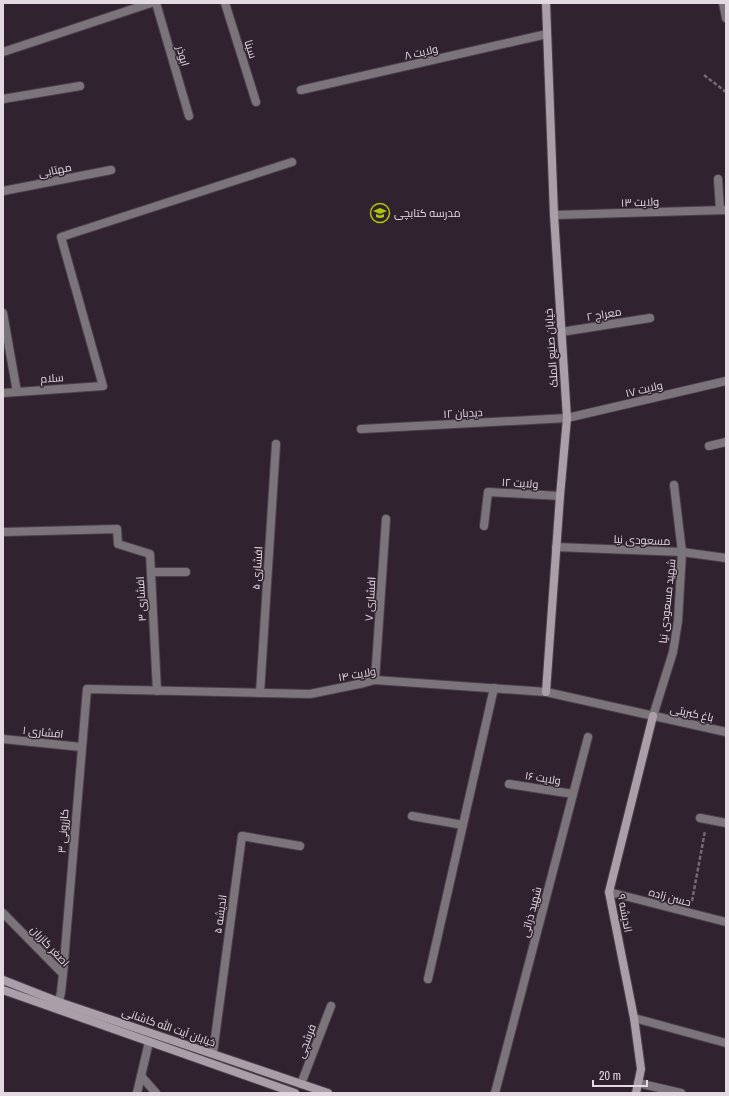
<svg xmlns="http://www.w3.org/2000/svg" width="729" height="1096" font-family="'Archivo Narrow',Cairo,sans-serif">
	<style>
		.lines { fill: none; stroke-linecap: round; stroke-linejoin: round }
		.lane-casing { stroke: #4c404b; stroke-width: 10 }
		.street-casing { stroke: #4c404b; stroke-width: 10 }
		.secondary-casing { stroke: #4c404b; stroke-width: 10 }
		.path { stroke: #756a74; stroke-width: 2.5; stroke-dasharray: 4 2; stroke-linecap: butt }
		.lane { stroke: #7b747a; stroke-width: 8 }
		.street { stroke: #7b747a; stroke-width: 8 }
		.secondary { stroke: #aa9fa9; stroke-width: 8 }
		.labels { text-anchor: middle; stroke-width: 3; stroke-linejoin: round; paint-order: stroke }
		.street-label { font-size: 11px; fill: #e2d9e1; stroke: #30232f }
		.poi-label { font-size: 11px; fill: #e2d9e1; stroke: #30232f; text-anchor: start }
	</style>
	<rect width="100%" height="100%" fill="#30232f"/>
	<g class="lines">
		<defs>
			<g id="lane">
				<polyline points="225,3 256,102"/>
				<polyline points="718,179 720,210"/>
				<polyline points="412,816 463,825"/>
				<polyline points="700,818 726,823"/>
				<polyline points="428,979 494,688"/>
				<polyline points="301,1084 331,1006"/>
			</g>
			<g id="street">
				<polyline points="156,3 189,116"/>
				<polyline points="723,3 726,18"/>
				<polyline points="3,52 151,3"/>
				<polyline points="301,90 547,34"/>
				<polyline points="3,99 80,86"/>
				<polyline points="3,191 111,170"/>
				<polyline points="554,215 726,210"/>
				<polyline points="3,313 17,392"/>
				<polyline points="561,332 650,318"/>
				<polyline points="3,393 103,386 61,237 292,162"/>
				<polyline points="361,429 567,418 726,381"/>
				<polyline points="709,446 726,442"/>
				<polyline points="484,526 488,492 560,496"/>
				<polyline points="3,532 117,529 118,544 150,554 157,691"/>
				<polyline points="556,547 682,552 726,558"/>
				<polyline points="151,572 186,572"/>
				<polyline points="375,680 386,519"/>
				<polyline points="260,693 276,444"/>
				<polyline points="653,716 673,652 678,621 682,552 674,485"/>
				<polyline points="3,739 81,747"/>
				<polyline points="509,784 573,794"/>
				<polyline points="609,892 726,922"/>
				<polyline points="3,913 63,974 61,992 59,1002"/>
				<polyline points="63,974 87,689 310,694 364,683 375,680 546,692 726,732"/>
				<polyline points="634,1018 726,1043"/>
				<polyline points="213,1053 242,836 300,846"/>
				<polyline points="141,1076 156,1093"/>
				<polyline points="638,1083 681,1093"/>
				<polyline points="137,1093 149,1042"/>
				<polyline points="495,1093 588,737"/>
			</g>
			<g id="secondary">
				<polyline points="546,692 560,496 567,418 554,215 546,3"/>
				<polyline points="3,980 59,1002 328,1093"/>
				<polyline points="3,990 295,1093"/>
				<polyline points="636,1093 641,1069 634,1018 609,892 653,716"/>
			</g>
		</defs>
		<!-- lane casing -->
		<use href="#lane" class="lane-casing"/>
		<!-- street casing -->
		<use href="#street" class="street-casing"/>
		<!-- secondary casing -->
		<use href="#secondary" class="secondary-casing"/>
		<!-- path -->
		<g class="path">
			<polyline points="704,75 726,92"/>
			<polyline points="692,901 705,831"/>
		</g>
		<!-- lane -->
		<use href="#lane" class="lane"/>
		<!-- street -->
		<use href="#street" class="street"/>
		<!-- secondary -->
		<use href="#secondary" class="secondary"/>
	</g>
	<!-- icons -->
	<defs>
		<symbol id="school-ring" viewBox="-11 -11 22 22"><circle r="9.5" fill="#30232f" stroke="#aec60a" stroke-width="1.5"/><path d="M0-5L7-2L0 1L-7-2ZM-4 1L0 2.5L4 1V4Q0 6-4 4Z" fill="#aec60a"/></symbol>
	</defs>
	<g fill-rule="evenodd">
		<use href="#school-ring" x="369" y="202" width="22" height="22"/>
	</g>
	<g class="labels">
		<!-- street labels -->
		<g class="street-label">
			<text transform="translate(251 49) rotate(73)" y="4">سینا</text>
			<text transform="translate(421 52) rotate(-13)" y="4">ولایت ۸</text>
			<text transform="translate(183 56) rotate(74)" y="4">ابوذر</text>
			<text transform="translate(55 170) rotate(-11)" y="4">مهتابی</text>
			<text transform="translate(640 202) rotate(-2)" y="4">ولایت ۱۳</text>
			<text transform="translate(604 314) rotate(-9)" y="4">معراج ۲</text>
			<text transform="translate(551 348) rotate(-94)" y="4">خیابان صنیع الملک</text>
			<text transform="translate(52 378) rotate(-4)" y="4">سلام</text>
			<text transform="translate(644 389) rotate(-13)" y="4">ولایت ۱۷</text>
			<text transform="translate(463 413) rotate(-3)" y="4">دیدبان ۱۲</text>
			<text transform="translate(520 483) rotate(3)" y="4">ولایت ۱۲</text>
			<text transform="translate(642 540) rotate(2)" y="4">مسعودی نیا</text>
			<text transform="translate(257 568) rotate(-86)" y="4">افشاری ۵</text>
			<text transform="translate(141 599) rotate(-93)" y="4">افشاری ۳</text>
			<text transform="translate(370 599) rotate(-86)" y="4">افشاری ۷</text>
			<text transform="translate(667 601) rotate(-84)" y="4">شهید مسعودی نیا</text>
			<text transform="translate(357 674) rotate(-10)" y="4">ولایت ۱۴</text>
			<text transform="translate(692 713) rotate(12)" y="4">باغ کبریتی</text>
			<text transform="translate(43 732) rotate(6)" y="4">افشاری ۱</text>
			<text transform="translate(543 778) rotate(9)" y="4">ولایت ۱۶</text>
			<text transform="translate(63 831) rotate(-86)" y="4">کازرونی ۳</text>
			<text transform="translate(670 897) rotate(15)" y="4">حسن زاده</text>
			<text transform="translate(531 912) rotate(-75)" y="4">شهید ذراتی</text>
			<text transform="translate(625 913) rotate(79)" y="4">اندیشه ۹</text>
			<text transform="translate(220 914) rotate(-82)" y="4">اندیشه ۵</text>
			<text transform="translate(50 946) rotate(47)" y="4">اصغر کازران</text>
			<text transform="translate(169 1027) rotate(19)" y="4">خیابان آیت الله کاشانی</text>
			<text transform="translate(306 1041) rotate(-69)" y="4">فرشچی</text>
		</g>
		<!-- poi labels -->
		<g class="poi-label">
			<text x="394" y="217">مدرسه کتابچی</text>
		</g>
	</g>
	<!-- border -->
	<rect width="729" height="1096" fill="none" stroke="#e2d9e1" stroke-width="8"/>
	<!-- scale -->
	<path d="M593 1080v6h54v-6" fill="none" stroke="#e2d9e1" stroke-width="2"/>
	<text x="599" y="1080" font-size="12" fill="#e2d9e1" stroke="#30232f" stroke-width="3" paint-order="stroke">20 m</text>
</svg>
